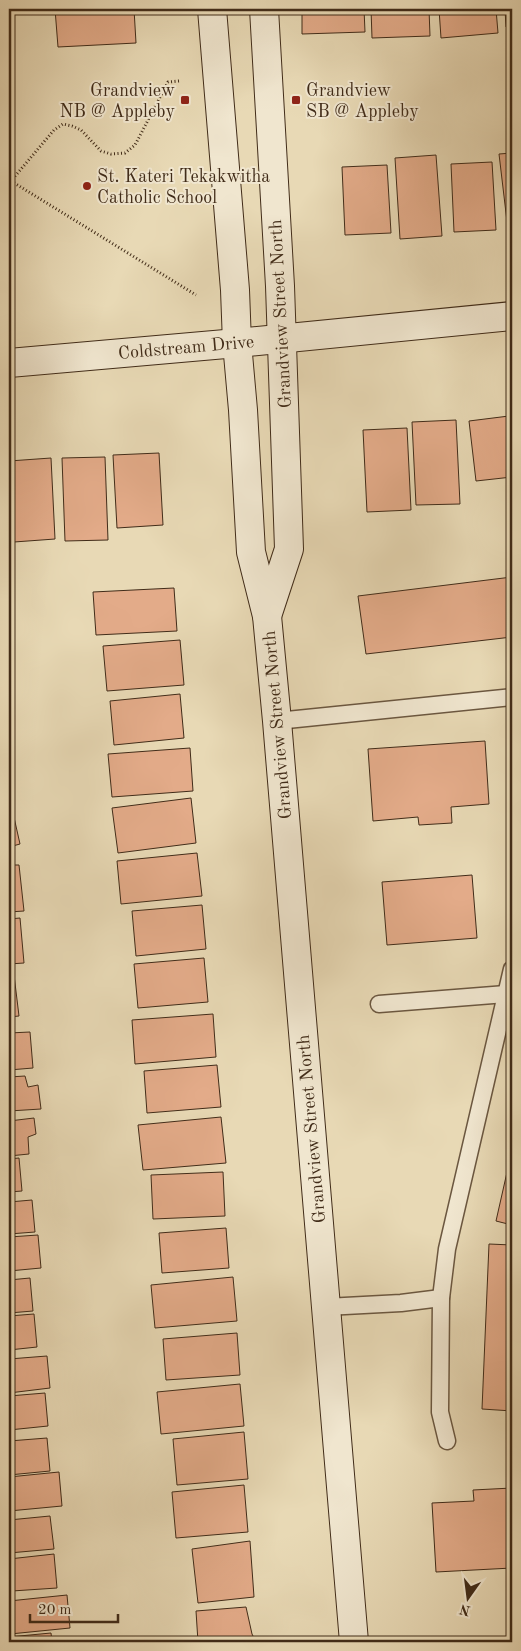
<svg xmlns="http://www.w3.org/2000/svg" width="521" height="1651" font-family="'Old Standard TT',serif">
	<style>
		.building { fill: #e3ab89; stroke: #412c19 }
		.lines { fill: none; stroke-linecap: round; stroke-linejoin: round }
		.lane-casing { stroke: #6b5740; stroke-width: 19 }
		.secondary-casing { stroke: #412c19; stroke-width: 30 }
		.path { stroke: #412c19; stroke-width: 3; stroke-dasharray: 1 2.5; stroke-linecap: butt }
		.lane { stroke: #f0e6cf; stroke-width: 16 }
		.secondary { stroke: #f0e6cf; stroke-width: 28 }
		.poi-dot { fill: #8f2418; stroke: #f0e6cf; stroke-width: 2 }
		.labels { text-anchor: middle; stroke-width: 4; stroke-linejoin: round; paint-order: stroke }
		.poi-label { font-size: 18px; fill: #412c19; stroke: #f0e6cf; text-anchor: start }
		.street-label { font-size: 18px; fill: #412c19; stroke: #f0e6cf }
	</style>
	<rect width="100%" height="100%" fill="#e8d9b5"/>
	<filter id="stains"><feTurbulence type="fractalNoise" baseFrequency=".004" numOctaves="4"/><feColorMatrix values="0 0 0 0 .2 0 0 0 0 .09 0 0 0 0 .02 0 0 0 .5 -.17"/></filter>
	<radialGradient id="worn" r=".72"><stop offset=".6" stop-color="#630" stop-opacity="0"/><stop offset="1" stop-color="#630" stop-opacity=".3"/></radialGradient>
	<!-- building -->
	<g class="building">
		<polygon points="55,9 134,9 136,43 58,47"/>
		<polygon points="302,9 364,9 365,32 302,34"/>
		<polygon points="371,9 429,9 430,36 372,38"/>
		<polygon points="439,9 496,9 498,33 441,38"/>
		<polygon points="505,9 512,9 512,27 506,27"/>
		<polygon points="512,153 512,230 508,230 499,154"/>
		<polygon points="436,155 442,236 400,239 395,158"/>
		<polygon points="492,162 496,230 454,232 451,164"/>
		<polygon points="387,165 391,233 345,235 342,167"/>
		<polygon points="509,416 512,444 512,477 476,481 469,421"/>
		<polygon points="456,420 460,504 416,505 412,422"/>
		<polygon points="407,428 411,510 367,512 363,430"/>
		<polygon points="159,453 163,525 117,528 113,455"/>
		<polygon points="105,457 108,540 65,541 62,458"/>
		<polygon points="51,458 55,539 14,542 9,461"/>
		<polygon points="512,577 512,637 366,654 358,596"/>
		<polygon points="174,588 177,631 96,635 93,592"/>
		<polygon points="180,640 184,685 107,691 103,646"/>
		<polygon points="180,694 184,738 114,745 110,701"/>
		<polygon points="485,741 489,804 451,807 452,823 419,825 418,817 373,821 368,749"/>
		<polygon points="190,748 193,791 112,797 108,754"/>
		<polygon points="191,798 196,843 118,853 112,808"/>
		<polygon points="9,804 11,804 20,844 9,847"/>
		<polygon points="197,853 202,896 121,904 117,861"/>
		<polygon points="9,865 19,865 24,911 9,912"/>
		<polygon points="472,875 477,938 387,945 382,882"/>
		<polygon points="202,905 206,949 136,956 132,911"/>
		<polygon points="20,918 24,963 9,964 9,919"/>
		<polygon points="204,958 208,1002 138,1008 134,964"/>
		<polygon points="14,975 19,1016 9,1017 9,976"/>
		<polygon points="213,1014 216,1057 135,1064 132,1020"/>
		<polygon points="30,1032 33,1068 9,1070 9,1033"/>
		<polygon points="217,1065 221,1107 147,1113 144,1071"/>
		<polygon points="25,1076 28,1087 38,1085 41,1109 9,1111 9,1077"/>
		<polygon points="221,1117 226,1163 143,1170 138,1125"/>
		<polygon points="34,1118 36,1134 28,1137 29,1154 9,1156 9,1121"/>
		<polygon points="512,1150 512,1225 496,1221"/>
		<polygon points="19,1158 22,1191 9,1192 9,1159"/>
		<polygon points="223,1172 225,1216 153,1219 151,1175"/>
		<polygon points="32,1200 35,1232 9,1234 9,1202"/>
		<polygon points="226,1228 229,1268 162,1273 159,1233"/>
		<polygon points="38,1235 41,1268 9,1271 9,1237"/>
		<polygon points="489,1244 512,1245 512,1411 482,1409"/>
		<polygon points="233,1277 237,1321 155,1328 151,1285"/>
		<polygon points="30,1278 33,1311 9,1313 9,1280"/>
		<polygon points="34,1314 37,1347 9,1350 9,1316"/>
		<polygon points="237,1333 240,1375 166,1380 163,1339"/>
		<polygon points="47,1356 50,1388 9,1393 9,1359"/>
		<polygon points="240,1384 244,1426 161,1434 157,1392"/>
		<polygon points="45,1393 48,1426 9,1430 9,1396"/>
		<polygon points="244,1432 248,1479 177,1485 173,1439"/>
		<polygon points="47,1438 50,1471 9,1475 9,1441"/>
		<polygon points="59,1472 62,1506 9,1511 9,1477"/>
		<polygon points="244,1485 248,1532 176,1538 172,1492"/>
		<polygon points="512,1488 512,1568 436,1572 432,1503 474,1501 473,1490"/>
		<polygon points="50,1516 54,1549 9,1553 9,1520"/>
		<polygon points="250,1541 254,1597 198,1603 192,1549"/>
		<polygon points="54,1554 57,1588 12,1591 9,1589 9,1559"/>
		<polygon points="67,1595 70,1628 10,1634 9,1601"/>
		<polygon points="246,1607 252,1634 256,1642 198,1642 196,1611"/>
		<polygon points="51,1633 52,1642 9,1642 9,1637"/>
	</g>
	<g class="lines">
		<defs>
			<g id="lane">
				<polyline points="277,721 512,697"/>
				<polyline points="379,1004 506,994"/>
				<polyline points="326,1307 401,1303 441,1298"/>
				<polyline points="447,1441 440,1412 441,1298 447,1249 512,969"/>
			</g>
			<g id="secondary">
				<polyline points="212,9 235,290 237,343 243,410 251,552 267,616 277,721 354,1642"/>
				<polyline points="264,9 280,286 289,549 267,616"/>
				<polyline points="9,363 237,343 512,316"/>
			</g>
		</defs>
		<!-- lane casing -->
		<use href="#lane" class="lane-casing"/>
		<!-- secondary casing -->
		<use href="#secondary" class="secondary-casing"/>
		<!-- path -->
		<polyline class="path" points="179,81 168,82 135,145 125,153 111,154 101,151 81,130 72,126 63,124 54,130 11,181 196,295"/>
		<!-- lane -->
		<use href="#lane" class="lane"/>
		<!-- secondary -->
		<use href="#secondary" class="secondary"/>
	</g>
	<!-- markers -->
	<g class="poi-dot">
		<rect x="180" y="95" width="10" height="10" rx="2.5"/>
		<rect x="291" y="95" width="10" height="10" rx="2.5"/>
		<circle cx="87" cy="186" r="5"/>
	</g>
	<g class="labels">
		<!-- poi labels -->
		<g class="poi-label">
			<text x="175" y="96" text-anchor="end">Grandview<tspan x="175" dy="21">NB @ Appleby</tspan></text>
			<text x="306" y="96">Grandview<tspan x="306" dy="21">SB @ Appleby</tspan></text>
			<text x="97" y="182">St. Kateri Tekakwitha<tspan x="97" dy="21">Catholic School</tspan></text>
		</g>
		<!-- street labels -->
		<g class="street-label">
			<text transform="translate(280 314) rotate(-93)" y="6">Grandview Street North</text>
			<text transform="translate(186 347) rotate(-5)" y="6">Coldstream Drive</text>
			<text transform="translate(277 725) rotate(-95)" y="6">Grandview Street North</text>
			<text transform="translate(311 1129) rotate(-95)" y="6">Grandview Street North</text>
		</g>
	</g>
	<!-- margin -->
	<rect width="521" height="1651" fill="none" stroke="#e8d9b5" stroke-width="30"/>
	<rect x="10" y="10" width="501" height="1631" fill="none" stroke="#412c19" stroke-width="2.5"/>
	<rect x="15" y="15" width="491" height="1621" fill="none" stroke="#412c19"/>
	<!-- north arrow -->
	<g transform="translate(468 1598) rotate(194)" stroke="#f0e6cf" stroke-width="4" paint-order="stroke">
	<path d="M0-4L9 19L0 12L-9 19Z" fill="#412c19"/>
	<text y="-8" font-size="14" font-weight="bold" text-anchor="middle" fill="#412c19">N</text>
	</g>
	<!-- scale -->
	<path d="M30 1614v8h88v-8" fill="none" stroke="#412c19" stroke-width="2.5"/>
	<text x="38" y="1614" font-size="15" fill="#412c19" stroke="#f0e6cf" stroke-width="4" paint-order="stroke">20 m</text>
	<rect width="100%" height="100%" filter="url(#stains)"/>
	<rect width="100%" height="100%" fill="url(#worn)"/>
</svg>
